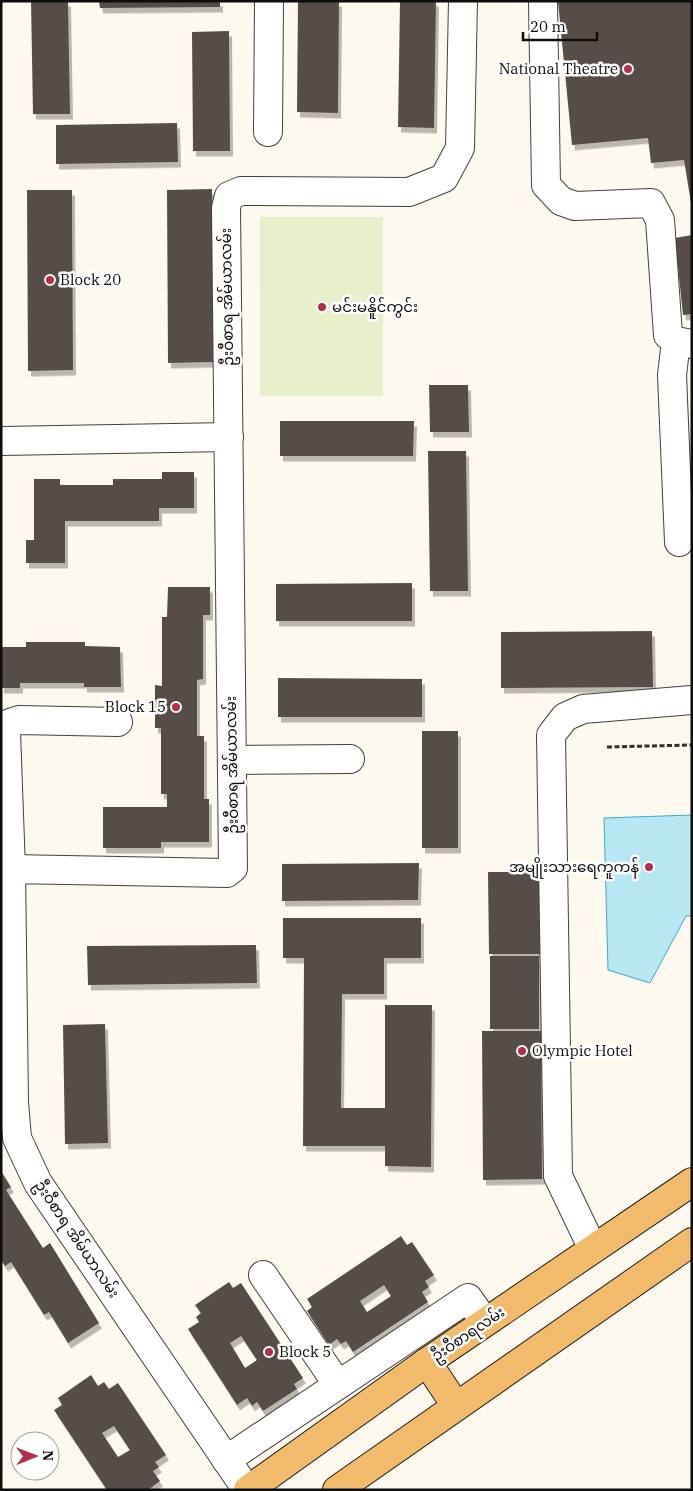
<svg xmlns="http://www.w3.org/2000/svg" width="693" height="1491" font-family="'IBM Plex Serif','Noto Sans Myanmar',serif">
	<style>
		.pitch { fill: #e8efcb }
		.water { fill: #b6e7f3; stroke: #40a8c7 }
		.building { fill: #564d4a; fill-rule: evenodd; filter: url(#shadow) }
		.lines { fill: none; stroke-linecap: round; stroke-linejoin: round }
		.minor-casing { stroke: #404040; stroke-width: 30 }
		.major-casing { stroke: #1e1e1e; stroke-width: 30 }
		.path { stroke: #2f2f2f; stroke-width: 3; stroke-dasharray: 5 2.5; stroke-linecap: butt }
		.minor { stroke: #fff; stroke-width: 28 }
		.major { stroke: #f2ba6b; stroke-width: 28 }
		.poi-dot { fill: #b72c4a; stroke: #fff; stroke-width: 2 }
		.labels { text-anchor: middle; stroke-width: 5; stroke-linejoin: round; paint-order: stroke }
		.poi-label { font-size: 15px; fill: #0d0d0d; stroke: #fff; text-anchor: start }
		.street-label { font-size: 15px; fill: #0d0d0d; stroke: #fff }
	</style>
	<defs>
		<filter id="shadow"><feDropShadow dx="3" dy="5.5" stdDeviation="0" flood-color="#0004"/></filter>
	</defs>
	<rect width="100%" height="100%" fill="#fef9ef"/>
	<!-- pitch -->
	<rect class="pitch" x="260" y="217" width="123" height="179"/>
	<!-- water -->
	<polygon class="water" points="692,815 692,916 686,916 650,983 608,970 604,818"/>
	<!-- building -->
	<g class="building">
		<polygon points="31,1 68,1 70,114 33,114"/>
		<polygon points="99,1 220,1 220,7 100,8"/>
		<polygon points="298,1 339,1 338,113 297,112"/>
		<polygon points="400,1 436,1 434,128 398,127"/>
		<polygon points="558,1 692,1 692,209 684,160 651,163 648,138 572,145"/>
		<polygon points="229,31 230,151 193,151 192,32"/>
		<polygon points="177,123 178,162 56,164 56,125"/>
		<polygon points="212,189 213,362 168,363 167,190"/>
		<polygon points="27,190 72,190 73,370 28,371"/>
		<polygon points="692,235 692,314 683,315 675,238"/>
		<polygon points="429,385 468,385 469,432 430,432"/>
		<polygon points="280,421 414,421 413,456 280,456"/>
		<polygon points="428,451 466,451 468,591 430,591"/>
		<polygon points="162,472 194,472 194,508 159,508 159,521 65,521 65,563 26,563 26,540 34,540 34,479 60,479 60,485 113,485 113,479 162,479"/>
		<polygon points="412,583 412,621 276,621 276,584"/>
		<polygon points="168,587 210,587 210,615 203,615 203,679 197,680 197,736 204,736 204,799 209,799 209,842 161,842 161,848 103,848 103,807 167,807 167,794 161,794 161,728 155,728 155,685 162,686 162,617 167,617"/>
		<polygon points="652,631 653,687 501,688 501,632"/>
		<polygon points="26,642 85,642 85,646 120,647 121,687 84,687 84,683 20,683 20,688 1,688 1,647 26,647"/>
		<polygon points="278,678 422,679 422,717 278,717"/>
		<rect x="422" y="731" width="36" height="117"/>
		<polygon points="419,863 418,900 282,901 282,864"/>
		<polygon points="488,872 539,872 540,954 489,954"/>
		<polygon points="283,918 421,918 421,958 384,958 384,994 342,994 341,1108 385,1108 385,1005 432,1005 431,1167 385,1166 385,1146 303,1146 304,958 283,958"/>
		<polygon points="256,945 257,983 88,985 87,946"/>
		<rect x="490" y="956" width="49" height="73"/>
		<polygon points="105,1024 108,1143 65,1144 63,1025"/>
		<polygon points="482,1031 541,1031 542,1179 483,1180"/>
		<polygon points="1,1171 11,1187 6,1190 43,1248 50,1243 99,1323 68,1343 49,1312 44,1315 11,1262 5,1266 1,1260"/>
		<path d="M401,1236l6,9 5,-3 22,33 -9,6 4,6 -7,5 6,10 -75,50 -7,-11 -5,3 -4,-5 -8,6 -22,-34 5,-4 -5,-8zM384,1285l7,11 -24,16 -7,-11z"/>
		<path d="M229,1282l4,6 8,-5 62,95 -9,6 3,5 -34,22 -6,-9 -5,4 -5,-8 -10,7 -49,-76 11,-7 -3,-5 5,-4 -6,-8zM241,1336l16,24 -12,8 -15,-25z"/>
		<path d="M91,1375l7,11 6,-4 5,7 9,-6 48,72 -11,7 4,5 -6,4 7,10 -12,9h-41l-53,-80 8,-5 -4,-7zM114,1426l16,24 -12,7 -16,-24z"/>
	</g>
	<g class="lines">
		<defs>
			<g id="minor">
				<polyline points="543,1 546,185 561,201 575,206 651,203 660,220 668,335 676,341 692,344"/>
				<polyline points="268,132 269,1"/>
				<polyline points="676,341 672,375 679,542"/>
				<polyline points="1,441 229,437"/>
				<polyline points="232,760 350,759"/>
				<polyline points="11,869 6,732 10,723 19,720 118,722"/>
				<polyline points="593,1249 558,1176 551,735 565,717 583,709 692,700"/>
				<polyline points="263,1275 338,1385"/>
				<polyline points="226,1460 468,1298 485,1322"/>
				<polyline points="247,1490 38,1183 17,1138 14,1102 11,869 227,873 233,868 226,208 229,196 241,191 409,192 444,178 460,148 463,1"/>
			</g>
			<g id="major">
				<polyline points="427,1362 456,1406"/>
				<polyline points="248,1490 427,1362 692,1182"/>
				<polyline points="337,1490 692,1242"/>
			</g>
		</defs>
		<!-- minor casing -->
		<use href="#minor" class="minor-casing"/>
		<!-- major casing -->
		<use href="#major" class="major-casing"/>
		<!-- path -->
		<polyline class="path" points="607,747 692,745"/>
		<!-- minor -->
		<use href="#minor" class="minor"/>
		<!-- major -->
		<use href="#major" class="major"/>
	</g>
	<!-- markers -->
	<g class="poi-dot">
		<circle cx="628" cy="69" r="5"/>
		<circle cx="50" cy="280" r="5"/>
		<circle cx="322" cy="307" r="5"/>
		<circle cx="176" cy="707" r="5"/>
		<circle cx="649" cy="867" r="5"/>
		<circle cx="522" cy="1051" r="5"/>
		<circle cx="269" cy="1352" r="5"/>
	</g>
	<g class="labels">
		<!-- poi labels -->
		<g class="poi-label">
			<text x="618" y="74" text-anchor="end">National Theatre</text>
			<text x="60" y="285">Block 20</text>
			<text x="332" y="312">မင်းမနိူင်ကွင်း</text>
			<text x="166" y="712" text-anchor="end">Block 15</text>
			<text x="639" y="872" text-anchor="end">အမျိုးသားရေကူကန်</text>
			<text x="532" y="1056">Olympic Hotel</text>
			<text x="279" y="1357">Block 5</text>
		</g>
		<!-- street labels -->
		<g class="street-label">
			<text transform="translate(227 297) rotate(-91)" y="5">ဦးဝီစာရ အိမ်ယာလမ်း</text>
			<text transform="translate(232 765) rotate(-91)" y="5">ဦးဝီစာရ အိမ်ယာလမ်း</text>
			<text transform="translate(77 1239) rotate(56)" y="5">ဦးဝီစာရ အိမ်ယာလမ်း</text>
			<text transform="translate(468 1334) rotate(-34)" y="5">ဦးဝီစာရလမ်း</text>
		</g>
	</g>
	<!-- border -->
	<rect width="693" height="1491" fill="none" stroke="#0d0d0d" stroke-width="5"/>
	<!-- north arrow -->
	<g transform="translate(35 1456) rotate(89)"><circle r="24" fill="#ffffff" stroke="#9e9e9e"/>
	<path d="M0-4L9 19L0 12L-9 19Z" fill="#b72c4a"/>
	<text y="-8" font-size="14" font-weight="bold" text-anchor="middle" fill="#0d0d0d">N</text>
	</g>
	<!-- scale -->
	<path d="M523 32v8h74v-8" fill="none" stroke="#0d0d0d" stroke-width="2.5"/>
	<text x="530" y="32" font-size="15" fill="#0d0d0d" stroke="#ffffff" stroke-width="4" paint-order="stroke">20 m</text>
</svg>
